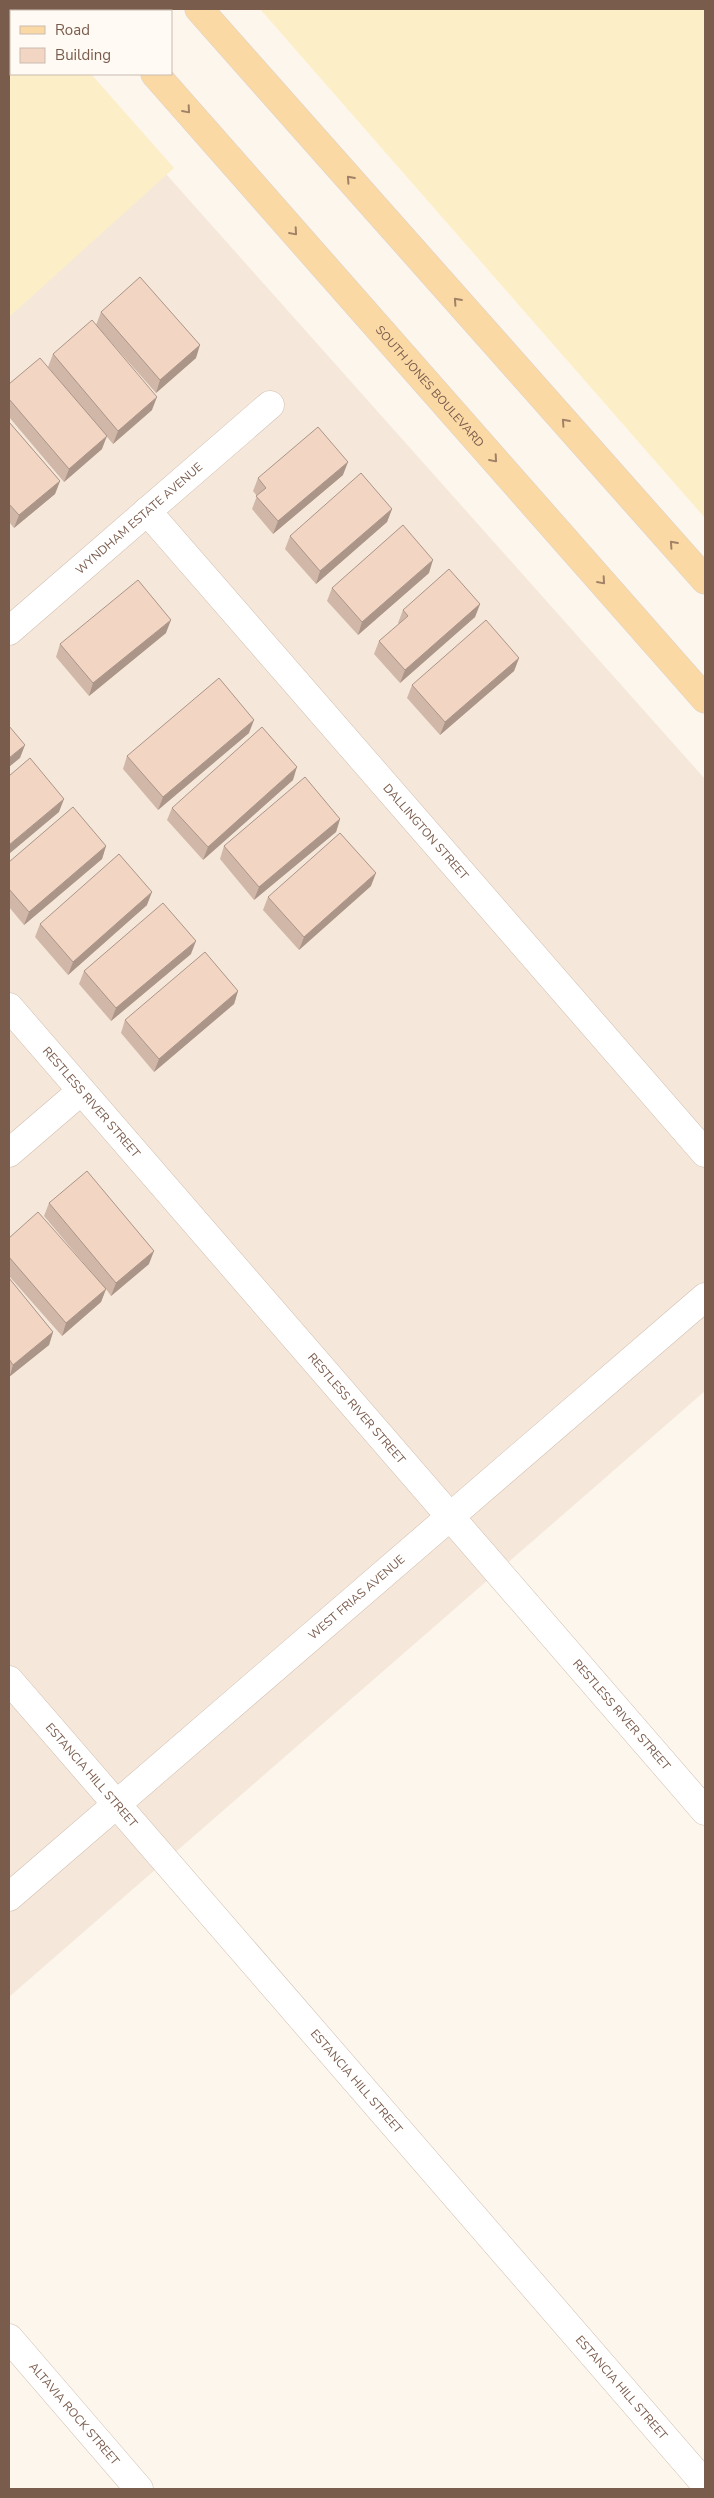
<svg xmlns="http://www.w3.org/2000/svg" width="714" height="2498" font-family="'Nunito Sans',sans-serif">
	<style>
		.residential { fill: #f5e8da }
		.sand { fill: #fcefc7 }
		.lines { fill: none; stroke-linecap: round; stroke-linejoin: round }
		.minor-casing { stroke: #d1beb0; stroke-width: 29 }
		.tertiary-casing { stroke: #d1beb0; stroke-width: 29 }
		.primary-casing { stroke: #dad1cd; stroke-width: 29 }
		.minor { stroke: #fff; stroke-width: 28 }
		.tertiary { stroke: #fff; stroke-width: 28 }
		.primary { stroke: #fbd9a5; stroke-width: 28 }
		.wall { fill: #d1b7a8 }
		.shaded-wall { fill: #aa9588 }
		.building { fill: #f3d5c3; stroke: #aa9588 }
		.oneway { stroke: #a18267 }
		.labels { text-anchor: middle; stroke-width: 5; stroke-linejoin: round; paint-order: stroke }
		.street-label { font-size: 12px; fill: #7a5c4d; stroke: #fffaf3 }
	</style>
	<rect width="100%" height="100%" fill="#fdf6ec"/>
	<!-- residential -->
	<polygon class="residential" points="9,9 20,9 11,11 11,74 77,74 705,779 705,1391 9,1997"/>
	<!-- sand -->
	<g class="sand">
		<polygon points="9,9 34,9 36,11 11,11 11,74 91,74 174,168 9,317"/>
		<polygon points="260,9 705,9 705,518"/>
	</g>
	<g class="lines">
		<defs>
			<g id="minor">
				<path id="s1" d="M147,511l558,642"/>
				<path id="s2" d="M9,631l261,-226"/>
				<path id="s3" d="M9,1007l696,804"/>
				<polyline points="9,1153 80,1092"/>
				<path id="s4" d="M9,1680l696,804"/>
				<path id="s5" d="M9,2338l130,151"/>
			</g>
			<g id="tertiary">
				<path id="s6" d="M9,1897l696,-600"/>
			</g>
			<g id="primary">
				<polyline points="97,9 100,11"/>
				<polyline points="199,9 705,580"/>
				<path id="s7" d="M155,74l550,625"/>
			</g>
		</defs>
		<!-- minor casing -->
		<use href="#minor" class="minor-casing"/>
		<!-- tertiary casing -->
		<use href="#tertiary" class="tertiary-casing"/>
		<!-- primary casing -->
		<use href="#primary" class="primary-casing"/>
		<!-- minor -->
		<use href="#minor" class="minor"/>
		<!-- tertiary -->
		<use href="#tertiary" class="tertiary"/>
		<!-- primary -->
		<use href="#primary" class="primary"/>
	</g>
	<!-- wall -->
	<g class="wall">
		<polygon points="101,312 196,358 156,393 102,332 152,410 113,444 48,367 53,354 96,325"/>
		<polygon points="9,384 102,449 64,482 9,417"/>
		<polygon points="9,422 60,481 55,494 14,528 9,522"/>
		<polygon points="343,475 273,534 252,509 257,496 253,491 258,478"/>
		<polygon points="392,509 387,522 316,584 285,549 290,536"/>
		<polygon points="429,573 358,635 327,601 332,588"/>
		<polygon points="480,604 475,617 400,683 374,654 379,641 399,624 398,623 403,610"/>
		<polygon points="166,633 89,696 56,657 60,644"/>
		<polygon points="519,658 514,671 440,735 407,698 412,685"/>
		<polygon points="249,733 158,810 123,769 127,756"/>
		<polygon points="293,780 203,860 167,820 172,808"/>
		<polygon points="340,819 336,832 254,900 220,859 224,846"/>
		<polygon points="106,846 102,859 24,925 9,907 9,862"/>
		<polygon points="371,886 299,950 263,910 268,897"/>
		<polygon points="147,905 68,975 35,937 40,924"/>
		<polygon points="191,954 111,1021 79,984 84,971"/>
		<polygon points="238,991 234,1004 154,1072 121,1033 125,1020"/>
		<polygon points="49,1203 149,1264 111,1296 106,1289 101,1302 62,1336 9,1276 9,1238 102,1285 44,1216"/>
		<polygon points="9,1278 53,1332 49,1345 9,1377 9,1379"/>
	</g>
	<!-- shaded-wall -->
	<g class="shaded-wall">
		<polygon points="200,345 196,358 156,393 160,380"/>
		<polygon points="157,397 152,410 113,444 118,431"/>
		<polygon points="107,436 102,449 64,482 69,469"/>
		<polygon points="348,462 343,475 273,534 278,521"/>
		<polygon points="60,481 55,494 14,528 19,515"/>
		<polygon points="392,509 387,522 316,584 320,571"/>
		<polygon points="433,560 429,573 358,635 362,622"/>
		<polygon points="480,604 475,617 400,683 405,670"/>
		<polygon points="171,620 166,633 89,696 93,683"/>
		<polygon points="519,658 514,671 440,735 445,722"/>
		<polygon points="254,720 249,733 158,810 163,797"/>
		<polygon points="25,745 20,758 9,767 9,758"/>
		<polygon points="297,767 293,780 203,860 208,847"/>
		<polygon points="64,799 59,812 9,854 9,845"/>
		<polygon points="340,819 336,832 254,900 259,887"/>
		<polygon points="106,846 102,859 24,925 29,912"/>
		<polygon points="376,873 371,886 299,950 304,937"/>
		<polygon points="152,892 147,905 68,975 73,962"/>
		<polygon points="196,941 191,954 111,1021 116,1008"/>
		<polygon points="238,991 234,1004 154,1072 159,1059"/>
		<polygon points="154,1251 149,1264 111,1296 116,1283"/>
		<polygon points="106,1289 101,1302 62,1336 66,1323"/>
		<polygon points="53,1332 49,1345 9,1377 9,1379 13,1365"/>
	</g>
	<!-- building -->
	<g class="building">
		<polygon points="140,277 200,345 160,380 101,312"/>
		<polygon points="92,320 157,397 118,431 53,354"/>
		<polygon points="40,358 107,436 69,469 9,399 9,384"/>
		<polygon points="9,422 60,481 19,515 9,504"/>
		<polygon points="318,427 348,462 278,521 256,496 266,488 258,478"/>
		<polygon points="361,473 392,509 320,571 290,536"/>
		<polygon points="403,525 433,560 362,622 332,588"/>
		<polygon points="449,569 480,604 405,670 379,641 408,616 403,610"/>
		<polygon points="138,580 171,620 93,683 60,644"/>
		<polygon points="486,620 519,658 445,722 412,685"/>
		<polygon points="219,678 254,720 163,797 127,756"/>
		<polygon points="9,726 25,745 9,758"/>
		<polygon points="262,727 297,767 208,847 172,808"/>
		<polygon points="30,758 64,799 9,845 9,776"/>
		<polygon points="305,777 340,819 259,887 224,846"/>
		<polygon points="73,807 106,846 29,912 9,889 9,862"/>
		<polygon points="340,833 376,873 304,937 268,897"/>
		<polygon points="119,854 152,892 73,962 40,924"/>
		<polygon points="163,903 196,941 116,1008 84,971"/>
		<polygon points="205,952 238,991 159,1059 125,1020"/>
		<polygon points="87,1171 154,1251 116,1283 49,1203"/>
		<polygon points="38,1212 106,1289 66,1323 9,1257 9,1238"/>
		<polygon points="9,1278 53,1332 13,1365 9,1359"/>
	</g>
	<!-- one-way arrows -->
	<defs><path id="oneway-chevron" d="M-2-3.5L2.5 0L-2 3.5" fill="none" stroke-width="1.6" stroke-linecap="round" stroke-linejoin="round" transform="scale(1.25)"/></defs>
	<g class="oneway">
		<use href="#oneway-chevron" transform="translate(187 110) rotate(49)"/>
		<use href="#oneway-chevron" transform="translate(350 179) rotate(-132)"/>
		<use href="#oneway-chevron" transform="translate(294 232) rotate(49)"/>
		<use href="#oneway-chevron" transform="translate(457 301) rotate(-132)"/>
		<use href="#oneway-chevron" transform="translate(565 422) rotate(-132)"/>
		<use href="#oneway-chevron" transform="translate(494 459) rotate(49)"/>
		<use href="#oneway-chevron" transform="translate(673 544) rotate(-132)"/>
		<use href="#oneway-chevron" transform="translate(602 581) rotate(49)"/>
	</g>
	<g class="labels">
		<!-- street labels -->
		<g class="street-label">
			<text dy="4" stroke="none"><textPath href="#s7" startOffset="416">SOUTH JONES BOULEVARD</textPath></text>
			<text dy="4" stroke="none"><textPath href="#s2" startOffset="172">WYNDHAM ESTATE AVENUE</textPath></text>
			<text dy="4" stroke="none"><textPath href="#s1" startOffset="425">DALLINGTON STREET</textPath></text>
			<text dy="4" stroke="none"><textPath href="#s3" startOffset="126">RESTLESS RIVER STREET</textPath></text>
			<text dy="4" stroke="none"><textPath href="#s3" startOffset="531">RESTLESS RIVER STREET</textPath></text>
			<text dy="4" stroke="none"><textPath href="#s6" startOffset="459">WEST FRIAS AVENUE</textPath></text>
			<text dy="4" stroke="none"><textPath href="#s3" startOffset="936">RESTLESS RIVER STREET</textPath></text>
			<text dy="4" stroke="none"><textPath href="#s4" startOffset="126">ESTANCIA HILL STREET</textPath></text>
			<text dy="4" stroke="none"><textPath href="#s4" startOffset="531">ESTANCIA HILL STREET</textPath></text>
			<text dy="4" stroke="none"><textPath href="#s4" startOffset="936">ESTANCIA HILL STREET</textPath></text>
			<text dy="4" stroke="none"><textPath href="#s5" startOffset="100">ALTAVIA ROCK STREET</textPath></text>
		</g>
	</g>
	<!-- border -->
	<rect width="714" height="2498" fill="none" stroke="#7a5c4d" stroke-width="20"/>
	<!-- legend -->
	<rect x="10" y="10" width="162" height="65" fill="#fffaf3" stroke="#cabbb1"/>
	<rect x="20" y="26" width="25" height="8" fill="#fbd9a5" stroke="#cabbb1"/>
	<text x="55" y="35" font-size="15" fill="#7a5c4d">Road</text>
	<rect x="20" y="48" width="25" height="15" fill="#f3d5c3" stroke="#cabbb1"/>
	<text x="55" y="60" font-size="15" fill="#7a5c4d">Building</text>
</svg>
